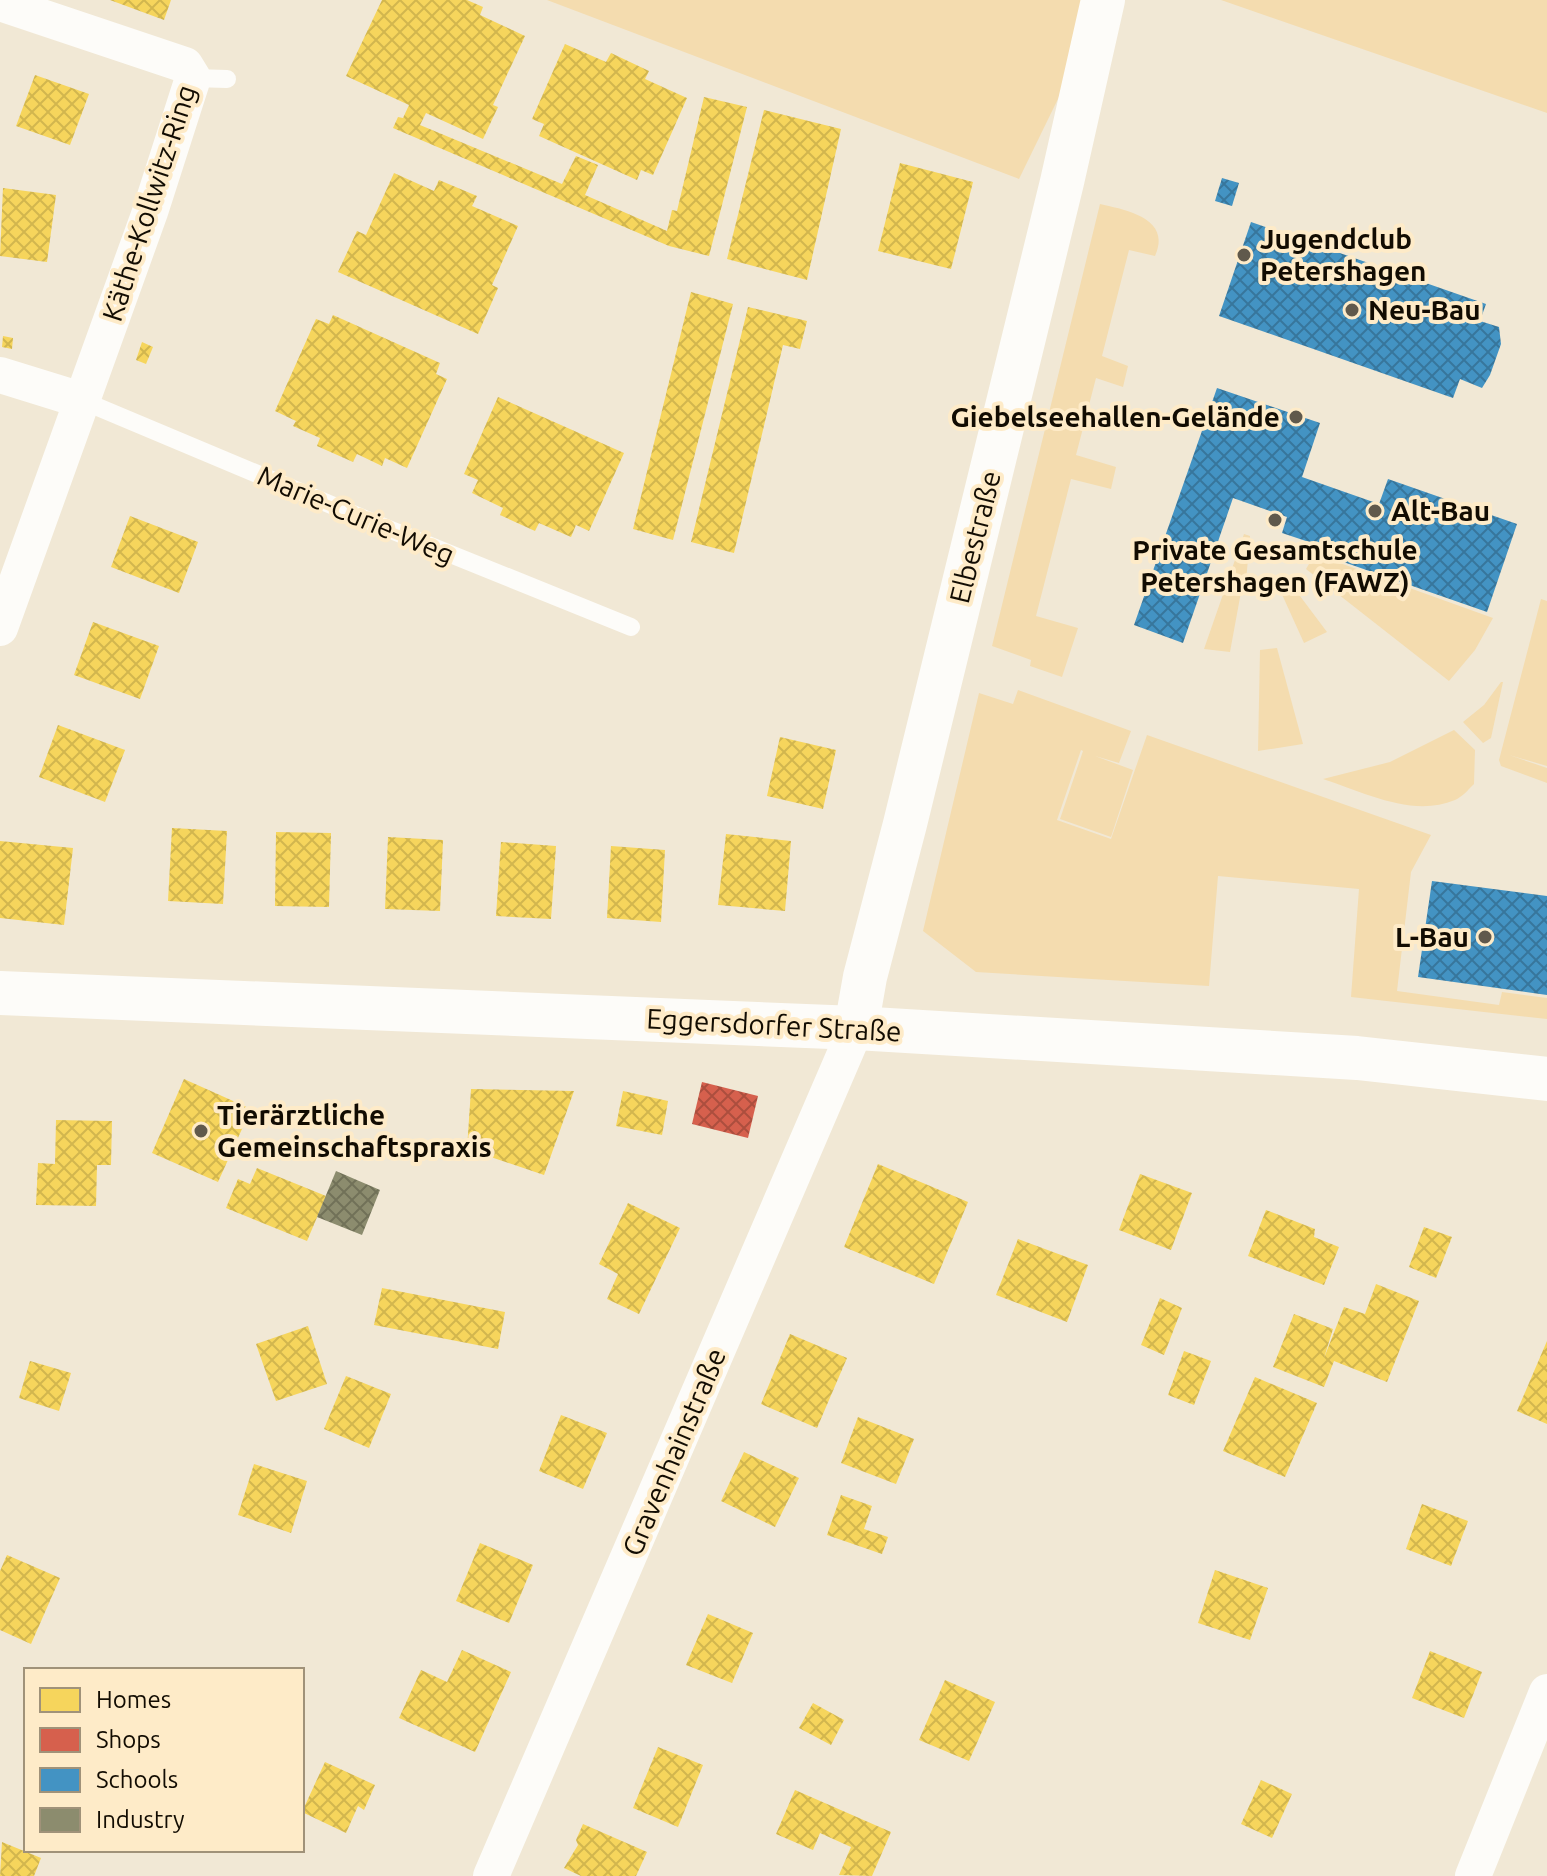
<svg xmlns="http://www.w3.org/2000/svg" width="1547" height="1876" font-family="Ubuntu,sans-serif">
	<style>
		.green { fill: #f4dcaf }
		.homes { fill: url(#homes-cross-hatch) }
		.shops { fill: url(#shops-cross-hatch) }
		.schools { fill: url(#schools-cross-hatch) }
		.industry { fill: url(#industry-cross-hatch) }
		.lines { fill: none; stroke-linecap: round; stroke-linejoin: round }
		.service { stroke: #fdfcf9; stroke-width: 18 }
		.minor { stroke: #fdfcf9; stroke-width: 36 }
		.tertiary { stroke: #fdfcf9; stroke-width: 44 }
		.poi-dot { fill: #60594c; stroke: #feebc8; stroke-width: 3 }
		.labels { text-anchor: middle; stroke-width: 8; stroke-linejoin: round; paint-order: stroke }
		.street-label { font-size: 28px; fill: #120c02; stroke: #feebc8 }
		.poi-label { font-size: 28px; font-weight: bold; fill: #120c02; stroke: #feebc8; text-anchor: start }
	</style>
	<defs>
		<pattern id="homes-cross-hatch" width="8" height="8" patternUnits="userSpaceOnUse" patternTransform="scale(2)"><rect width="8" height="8" fill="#f6d55c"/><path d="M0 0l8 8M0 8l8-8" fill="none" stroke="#d2b64e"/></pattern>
		<pattern id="shops-cross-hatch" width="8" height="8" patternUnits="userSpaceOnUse" patternTransform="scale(2)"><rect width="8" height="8" fill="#d6604d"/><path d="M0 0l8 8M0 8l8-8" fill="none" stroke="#ac4e3e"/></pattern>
		<pattern id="schools-cross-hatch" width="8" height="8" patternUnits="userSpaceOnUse" patternTransform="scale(2)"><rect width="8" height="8" fill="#4393c3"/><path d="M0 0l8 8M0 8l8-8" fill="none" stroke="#37769c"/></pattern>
		<pattern id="industry-cross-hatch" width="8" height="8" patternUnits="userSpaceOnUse" patternTransform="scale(2)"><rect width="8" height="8" fill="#8c8c6e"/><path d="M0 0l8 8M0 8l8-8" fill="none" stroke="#717158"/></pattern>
	</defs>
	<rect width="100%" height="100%" fill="#f1e8d5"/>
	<!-- green -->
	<g class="green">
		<polygon points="547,0 1089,0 1074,66 1019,179"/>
		<polygon points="1221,0 1547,0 1547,113"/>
		<path d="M1100,204c26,6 72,14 55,52l-26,-6 -27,106 26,10 -5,21 -27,-9 -20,77 40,12 -5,22 -40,-10 -35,137 42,12 -16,49 -32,-11 1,-6 -39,-14z"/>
		<polygon points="1244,534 1250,536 1245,593 1241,592 1230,652 1204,649"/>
		<polygon points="1315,554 1493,618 1475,650 1449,681 1306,569"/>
		<polygon points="1291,584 1327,632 1304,643 1280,590"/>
		<polygon points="1541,599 1547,601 1547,766 1509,755 1547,768 1547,783 1501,766 1499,760"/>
		<polygon points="1277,648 1303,744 1258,751 1260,650"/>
		<polygon points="1501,682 1503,682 1491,738 1483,743 1463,722 1484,705"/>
		<polygon points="1018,690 1131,731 1119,763 1095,756 1133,770 1111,837 1060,819 1083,751 1081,750 1057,820 1111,839 1147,735 1431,835 1411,872 1397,991 1499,1005 1502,992 1547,998 1547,1019 1351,997 1359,889 1218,876 1209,986 976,972 923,931 979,693 1013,704"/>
		<path d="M1454,730l21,20 -1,34c-6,6 -12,13 -19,16 -43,18 -91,-8 -132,-21l67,-17z"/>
	</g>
	<!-- homes -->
	<g class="homes">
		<polygon points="110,0 171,0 164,20"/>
		<polygon points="382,0 467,0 483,7 480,15 525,36 493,105 498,107 483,139 426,113 420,125 562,184 576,156 598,165 585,195 667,231 672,210 677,211 704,97 747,107 709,256 669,246 393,128 398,117 403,118 409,105 346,76"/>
		<polygon points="565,44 606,62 611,53 649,71 645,79 687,98 653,175 641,170 637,180 539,136 544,124 532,119"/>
		<polygon points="35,75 89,94 70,145 16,126"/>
		<polygon points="764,110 841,129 807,280 727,259"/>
		<polygon points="900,163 973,182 951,269 878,251"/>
		<polygon points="394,173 434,191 439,180 477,196 472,206 518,226 492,285 498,288 478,334 338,272 357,231 366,235"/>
		<polygon points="3,188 56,195 47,262 0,256"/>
		<polygon points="691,292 733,304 673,540 633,529"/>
		<polygon points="748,307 807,321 800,349 783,345 734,553 691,542"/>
		<polygon points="333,315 440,363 436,374 447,379 407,468 385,458 382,466 357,454 353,462 317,446 320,438 293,426 296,421 275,411 316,319 329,324"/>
		<polygon points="3,336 13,338 12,349 2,347"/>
		<polygon points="142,342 153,347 146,364 136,360"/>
		<polygon points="498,397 624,453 589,531 576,525 571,537 539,523 535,531 500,515 503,508 472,493 478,480 464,474"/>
		<polygon points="130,516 198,542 179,593 111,567"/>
		<polygon points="93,622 159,646 140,699 74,675"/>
		<polygon points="58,725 125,750 105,802 39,777"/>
		<polygon points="780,737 836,750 823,809 767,796"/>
		<polygon points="172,828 227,831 223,904 168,901"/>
		<polygon points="276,832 331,833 329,907 275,906"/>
		<polygon points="726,834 791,841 785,911 718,905"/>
		<polygon points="388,837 443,840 440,911 385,909"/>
		<polygon points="0,841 73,848 64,925 0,918"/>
		<polygon points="501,842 556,846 551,919 496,916"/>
		<polygon points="611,846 665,850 661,922 607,918"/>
		<polygon points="184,1079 251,1109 218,1182 152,1153"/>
		<polygon points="471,1089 574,1091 544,1175 467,1149"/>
		<polygon points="623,1091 668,1101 662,1135 616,1126"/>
		<polygon points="56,1120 112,1121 111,1165 97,1165 96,1206 36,1205 38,1163 55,1164"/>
		<polygon points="878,1164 968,1202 934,1284 844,1247"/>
		<polygon points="257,1168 326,1196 307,1241 226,1208 238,1179 250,1184"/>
		<polygon points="1140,1174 1192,1193 1171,1250 1119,1230"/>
		<polygon points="628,1203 680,1228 639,1314 607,1299 618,1274 599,1264"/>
		<polygon points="1266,1210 1315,1229 1314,1237 1339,1247 1324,1285 1248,1256"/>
		<polygon points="1424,1227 1452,1237 1436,1278 1409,1267"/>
		<polygon points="1018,1239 1088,1265 1067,1322 996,1295"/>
		<polygon points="1376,1284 1419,1301 1387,1382 1334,1361 1324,1387 1273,1367 1294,1314 1333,1329 1324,1358 1344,1307 1365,1314"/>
		<polygon points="382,1288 505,1312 498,1349 374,1325"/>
		<polygon points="1160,1298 1182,1308 1164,1355 1141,1345"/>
		<polygon points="308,1326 327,1384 276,1401 256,1344"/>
		<polygon points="790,1334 847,1358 817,1428 761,1404"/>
		<polygon points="1547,1341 1547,1424 1517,1411"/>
		<polygon points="1184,1351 1211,1361 1194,1405 1168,1395"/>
		<polygon points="30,1361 71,1373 59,1411 19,1398"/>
		<polygon points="346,1376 391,1394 369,1448 324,1429"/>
		<polygon points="1255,1377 1317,1403 1285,1477 1223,1451"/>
		<polygon points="561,1415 607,1433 583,1489 539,1471"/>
		<polygon points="858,1417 914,1439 896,1484 841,1463"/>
		<polygon points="744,1452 799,1478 775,1527 721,1501"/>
		<polygon points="254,1464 307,1481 291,1533 238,1515"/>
		<polygon points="841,1495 872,1506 864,1529 888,1537 882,1554 827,1535"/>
		<polygon points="1422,1504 1468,1521 1451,1566 1406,1549"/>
		<polygon points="480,1543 533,1565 509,1623 456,1601"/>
		<polygon points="7,1555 60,1578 31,1644 0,1630 0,1571"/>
		<polygon points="1215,1570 1268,1588 1250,1640 1198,1623"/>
		<polygon points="708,1614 753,1633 732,1683 686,1665"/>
		<polygon points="462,1650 511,1672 475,1752 399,1718 421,1670 447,1682"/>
		<polygon points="1430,1651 1482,1672 1464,1718 1412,1698"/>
		<polygon points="945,1680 995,1702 969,1761 919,1740"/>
		<polygon points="813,1703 844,1720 831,1745 799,1728"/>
		<polygon points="658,1747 703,1765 678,1827 633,1808"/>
		<polygon points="325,1762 375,1785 364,1810 358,1806 346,1833 302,1812"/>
		<polygon points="1261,1780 1292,1794 1272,1838 1241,1824"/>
		<polygon points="795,1790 891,1832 872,1876 839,1875 851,1847 820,1833 813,1850 776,1834"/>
		<polygon points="583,1824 647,1852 636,1876 581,1876 564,1868 578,1845 576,1840"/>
		<polygon points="2,1842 41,1858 34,1876 0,1876"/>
	</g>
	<!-- shops -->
	<polygon class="shops" points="702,1082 758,1096 748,1138 692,1124"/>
	<!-- schools -->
	<g class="schools">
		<polygon points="1222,178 1239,183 1232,206 1215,201"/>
		<polygon points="1251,222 1486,304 1480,321 1499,327 1501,344 1490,375 1482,388 1460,379 1453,398 1219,316"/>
		<polygon points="1217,388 1320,423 1302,477 1379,504 1388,479 1517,524 1487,612 1309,550 1312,543 1282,533 1287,517 1233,498 1183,643 1134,625"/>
		<polygon points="1432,881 1547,896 1547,995 1418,977"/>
	</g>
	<!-- industry -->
	<polygon class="industry" points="336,1171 380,1190 362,1235 317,1217"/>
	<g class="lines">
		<!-- service -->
		<g class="service">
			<polyline points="193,78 227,79"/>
			<polyline points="81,400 391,530 631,627"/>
		</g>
		<!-- minor -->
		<g class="minor">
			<polyline points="0,3 185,65 193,78 150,212 0,628"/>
			<polyline points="0,375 81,400"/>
			<polyline points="491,1876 856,1028"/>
			<polyline points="1473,1876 1547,1692"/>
		</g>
		<!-- tertiary -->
		<g class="tertiary">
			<polyline points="0,993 856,1028 1357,1058 1547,1079"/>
			<polyline points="856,1028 865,977 905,824 1062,182 1103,0"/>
		</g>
	</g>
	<!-- markers -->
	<g class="poi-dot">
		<circle cx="1244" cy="255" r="8"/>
		<circle cx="1352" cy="310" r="8"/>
		<circle cx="1296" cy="417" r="8"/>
		<circle cx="1375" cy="511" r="8"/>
		<circle cx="1275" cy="520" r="8"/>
		<circle cx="1485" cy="937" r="8"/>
		<circle cx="201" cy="1131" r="8"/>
	</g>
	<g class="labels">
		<!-- street labels -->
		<g class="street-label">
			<text transform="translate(149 203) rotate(-72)" y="10">Käthe-Kollwitz-Ring</text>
			<text transform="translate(356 515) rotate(23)" y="10">Marie-Curie-Weg</text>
			<text transform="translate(975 537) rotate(-76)" y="10">Elbestraße</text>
			<text transform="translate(774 1025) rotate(3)" y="10">Eggersdorfer Straße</text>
			<text transform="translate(674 1452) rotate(-67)" y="10">Gravenhainstraße</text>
		</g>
		<!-- poi labels -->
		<g class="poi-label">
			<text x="1260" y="249">Jugendclub<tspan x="1260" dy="32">Petershagen</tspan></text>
			<text x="1368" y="320">Neu-Bau</text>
			<text x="1280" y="427" text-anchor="end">Giebelseehallen-Gelände</text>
			<text x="1391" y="521">Alt-Bau</text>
			<text x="1275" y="560" text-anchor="middle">Private Gesamtschule<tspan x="1275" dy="32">Petershagen (FAWZ)</tspan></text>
			<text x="1469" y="947" text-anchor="end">L-Bau</text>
			<text x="217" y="1125">Tierärztliche<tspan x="217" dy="32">Gemeinschaftspraxis</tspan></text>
		</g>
	</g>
	<!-- legend -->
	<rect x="24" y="1668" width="280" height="184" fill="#feebc8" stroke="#a09279" stroke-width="2"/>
	<rect x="40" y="1688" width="40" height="24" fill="#f6d55c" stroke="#a09279" stroke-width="2"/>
	<text x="96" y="1708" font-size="24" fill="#120c02">Homes</text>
	<rect x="40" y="1728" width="40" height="24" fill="#d6604d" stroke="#a09279" stroke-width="2"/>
	<text x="96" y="1748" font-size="24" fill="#120c02">Shops</text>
	<rect x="40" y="1768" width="40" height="24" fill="#4393c3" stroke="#a09279" stroke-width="2"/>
	<text x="96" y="1788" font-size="24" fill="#120c02">Schools</text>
	<rect x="40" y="1808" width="40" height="24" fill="#8c8c6e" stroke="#a09279" stroke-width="2"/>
	<text x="96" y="1828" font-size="24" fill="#120c02">Industry</text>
</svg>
